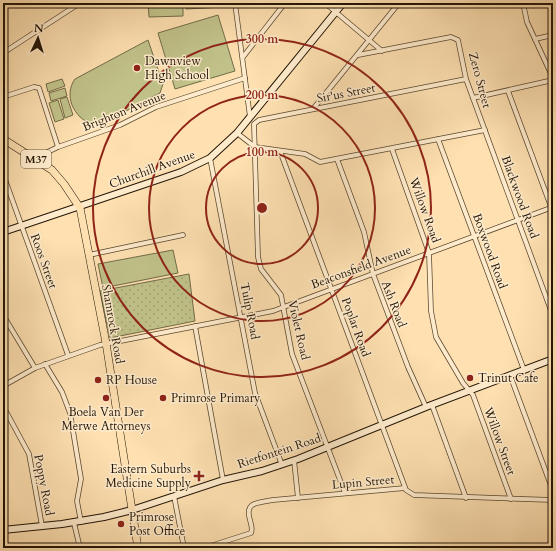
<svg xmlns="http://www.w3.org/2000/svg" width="556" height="551" font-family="Cardo,serif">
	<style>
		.grass { fill: url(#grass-dots); stroke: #726c48 }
		.garden { fill: #c1c28a; stroke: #726c48 }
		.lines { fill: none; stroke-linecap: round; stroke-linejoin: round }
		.street-casing { stroke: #5a4831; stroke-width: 5.5 }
		.secondary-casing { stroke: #231506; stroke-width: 8 }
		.primary-casing { stroke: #231506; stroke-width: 8 }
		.street { stroke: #feebcc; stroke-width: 4 }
		.secondary { stroke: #feebcc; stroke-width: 6 }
		.primary { stroke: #fee0b1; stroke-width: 7 }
		.ring { fill: none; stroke: #8f2418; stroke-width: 2 }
		.poi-dot { fill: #8f2418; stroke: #feebcc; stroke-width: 1.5 }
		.labels { text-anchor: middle; stroke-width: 3; stroke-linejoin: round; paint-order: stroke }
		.shield { fill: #feebcc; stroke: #655541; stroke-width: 1 }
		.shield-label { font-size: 11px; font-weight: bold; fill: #231506 }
		.poi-label { font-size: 12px; fill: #231506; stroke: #feebcc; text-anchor: start }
		.street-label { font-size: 12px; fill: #231506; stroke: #feebcc }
		.centre { fill: #8f2418; stroke: #feebcc; stroke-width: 2 }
		.ring-label { font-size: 12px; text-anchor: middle; font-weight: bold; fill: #8f2418; stroke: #feebcc; stroke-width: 3; stroke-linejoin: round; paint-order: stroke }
	</style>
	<defs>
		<pattern id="grass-dots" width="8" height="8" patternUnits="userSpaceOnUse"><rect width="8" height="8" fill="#c1c28a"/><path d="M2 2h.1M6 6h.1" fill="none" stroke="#a6a676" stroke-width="1.8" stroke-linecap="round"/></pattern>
	</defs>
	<rect width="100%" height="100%" fill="#fee0b1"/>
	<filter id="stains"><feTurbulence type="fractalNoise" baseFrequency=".005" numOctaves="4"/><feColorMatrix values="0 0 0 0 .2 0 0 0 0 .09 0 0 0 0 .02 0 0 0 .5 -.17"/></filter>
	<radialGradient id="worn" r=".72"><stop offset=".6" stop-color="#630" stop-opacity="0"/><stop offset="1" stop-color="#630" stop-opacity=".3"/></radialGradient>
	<!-- grass -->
	<polygon class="grass" points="189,274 195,321 110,338 100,291"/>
	<!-- garden -->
	<g class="garden">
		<polygon points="148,3 183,3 183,16 149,17"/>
		<polygon points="185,3 224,3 224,7 186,9"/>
		<polygon points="218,15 235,71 175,89 158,33"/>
		<path d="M148,40l15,44 -3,9c-15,7 -53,31 -68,30 -9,-1 -16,-9 -20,-18 -3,-8 -3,-18 3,-26z"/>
		<polygon points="62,79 65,86 48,92 46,84"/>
		<polygon points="65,88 67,96 51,101 49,93"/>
		<polygon points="67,97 73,115 65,118 60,99"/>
		<polygon points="58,100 64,119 55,122 49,103"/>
		<polygon points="173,250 178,273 103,288 98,264"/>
	</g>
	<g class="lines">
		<defs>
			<g id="street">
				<polyline points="235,3 250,117"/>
				<polyline points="325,3 382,51"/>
				<polyline points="523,3 527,22 553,78"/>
				<polyline points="535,39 553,35"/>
				<polyline points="3,53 80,3"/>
				<polyline points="358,55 451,37 458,40 466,79 473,98 553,316"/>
				<polyline points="243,57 285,3"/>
				<polyline points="508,91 553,212"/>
				<polyline points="3,97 34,87 39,88 58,147"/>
				<polyline points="473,98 553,80"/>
				<polyline points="313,109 399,3"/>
				<polyline points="237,133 255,147 305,154 320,162 485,130"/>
				<polyline points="438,139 524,370"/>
				<polyline points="392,149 429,253 431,311 436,337 463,383 473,395 511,499"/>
				<polyline points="280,151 406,490 414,495 553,500"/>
				<polyline points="35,158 58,147 120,125 156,107 245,78"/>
				<polyline points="210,158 255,393 282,465"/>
				<polyline points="337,159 364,232 373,274 408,367 426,407"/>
				<polyline points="3,174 68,355"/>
				<polyline points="89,255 183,235"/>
				<polyline points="3,315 35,368"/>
				<polyline points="195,326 223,480"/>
				<polyline points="550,360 553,369"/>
				<polyline points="45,364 62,392 70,413 81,479 77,501 81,522"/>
				<polyline points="510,375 553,491"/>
				<polyline points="3,386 35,368 100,345 273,311 553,207"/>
				<polyline points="432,405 466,498"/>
				<polyline points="3,406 29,454 42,526"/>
				<polyline points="294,460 298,498"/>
				<polyline points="345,493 292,354 281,295 261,269 258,257 254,124 259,120 466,79"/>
				<polyline points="174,496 184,548"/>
				<polyline points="74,523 80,548"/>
				<polyline points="3,538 8,548"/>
				<path d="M204,548l47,-15c2,-5 0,-8 -1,-13 -6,-19 9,-17 23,-20l132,-12"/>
				<polyline points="430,548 438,548"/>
			</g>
			<g id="secondary">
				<polyline points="3,232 181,172 210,158 237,133 343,3"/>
				<polyline points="3,530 62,524 104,517 132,510 223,480 262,471 298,459 426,407 553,359"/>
			</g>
			<polyline id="primary" points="3,139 52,170 64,184 80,208 106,343 138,548"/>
		</defs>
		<!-- street casing -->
		<use href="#street" class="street-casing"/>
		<!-- secondary casing -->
		<use href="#secondary" class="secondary-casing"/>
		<!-- primary casing -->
		<use href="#primary" class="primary-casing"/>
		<!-- street -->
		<use href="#street" class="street"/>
		<!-- secondary -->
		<use href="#secondary" class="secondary"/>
		<!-- primary -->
		<use href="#primary" class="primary"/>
	</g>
	<!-- distance rings -->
	<g class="ring">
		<circle cx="262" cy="208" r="56"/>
		<circle cx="262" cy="208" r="113"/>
		<circle cx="262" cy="208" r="169"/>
	</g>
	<!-- markers -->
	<g class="poi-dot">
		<circle cx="137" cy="68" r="4"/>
		<circle cx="470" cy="378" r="4"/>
		<circle cx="98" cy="380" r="4"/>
		<circle cx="106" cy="398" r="4"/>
		<circle cx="163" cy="398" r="4"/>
		<path d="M197 470h4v4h4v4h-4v4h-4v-4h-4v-4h4z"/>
		<circle cx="121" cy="524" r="4"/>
	</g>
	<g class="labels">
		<!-- shield labels -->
		<rect class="shield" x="21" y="150" width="30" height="18" rx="3"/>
		<g class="shield-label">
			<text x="36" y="163">M37</text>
		</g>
		<!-- poi labels -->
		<g class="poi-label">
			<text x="145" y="65">Dawnview<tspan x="145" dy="14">High School</tspan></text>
			<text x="478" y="382">Trinut Cafe</text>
			<text x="106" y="384">RP House</text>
			<text x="171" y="402">Primrose Primary</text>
			<text x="106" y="416" text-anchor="middle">Boela Van Der<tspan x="106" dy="14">Merwe Attorneys</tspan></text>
			<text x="191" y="473" text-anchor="end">Eastern Suburbs<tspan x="191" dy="14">Medicine Supply</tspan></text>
			<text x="129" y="521">Primrose<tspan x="129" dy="14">Post Office</tspan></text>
		</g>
		<!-- street labels -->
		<g class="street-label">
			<text transform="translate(480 80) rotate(75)" y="4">Zero Street</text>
			<text transform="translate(346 93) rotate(-11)" y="4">Sir'us Street</text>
			<text transform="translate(124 111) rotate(-22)" y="4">Brighton Avenue</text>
			<text transform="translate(152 169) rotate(-20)" y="4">Churchill Avenue</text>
			<text transform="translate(520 197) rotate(70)" y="4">Blackwood Road</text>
			<text transform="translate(425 210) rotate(70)" y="4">Willow Road</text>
			<text transform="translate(490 251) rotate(70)" y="4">Boxwood Road</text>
			<text transform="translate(44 261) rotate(70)" y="4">Roos Street</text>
			<text transform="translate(361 267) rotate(-20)" y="4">Beaconsfield Avenue</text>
			<text transform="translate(394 304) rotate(69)" y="4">Ash Road</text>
			<text transform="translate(250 311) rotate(79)" y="4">Tulip Road</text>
			<text transform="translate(113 324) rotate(80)" y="4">Shamrock Road</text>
			<text transform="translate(356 327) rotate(70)" y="4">Poplar Road</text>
			<text transform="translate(299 330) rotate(77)" y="4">Violet Road</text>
			<text transform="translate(500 441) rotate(70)" y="4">Willow Street</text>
			<text transform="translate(279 451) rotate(-18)" y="4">Rietfontein Road</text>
			<text transform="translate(363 482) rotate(-5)" y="4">Lupin Street</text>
			<text transform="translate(44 485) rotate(79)" y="4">Poppy Road</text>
		</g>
	</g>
	<circle cx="262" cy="208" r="6" class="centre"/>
	<g class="ring-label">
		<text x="262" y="43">300 m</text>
		<text x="262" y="99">200 m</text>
		<text x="262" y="156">100 m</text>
	</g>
	<!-- margin -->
	<rect width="556" height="551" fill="none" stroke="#fee0b1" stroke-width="16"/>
	<rect x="4" y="4" width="548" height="543" fill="none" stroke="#231506" stroke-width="2"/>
	<rect x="8" y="8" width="540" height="535" fill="none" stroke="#231506"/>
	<!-- north arrow -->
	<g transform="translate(38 38) rotate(4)" stroke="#feebcc" stroke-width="3" paint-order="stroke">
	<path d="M0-3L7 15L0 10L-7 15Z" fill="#231506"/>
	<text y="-6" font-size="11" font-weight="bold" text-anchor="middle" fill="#231506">N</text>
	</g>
	<rect width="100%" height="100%" filter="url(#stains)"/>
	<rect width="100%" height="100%" fill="url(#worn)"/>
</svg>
